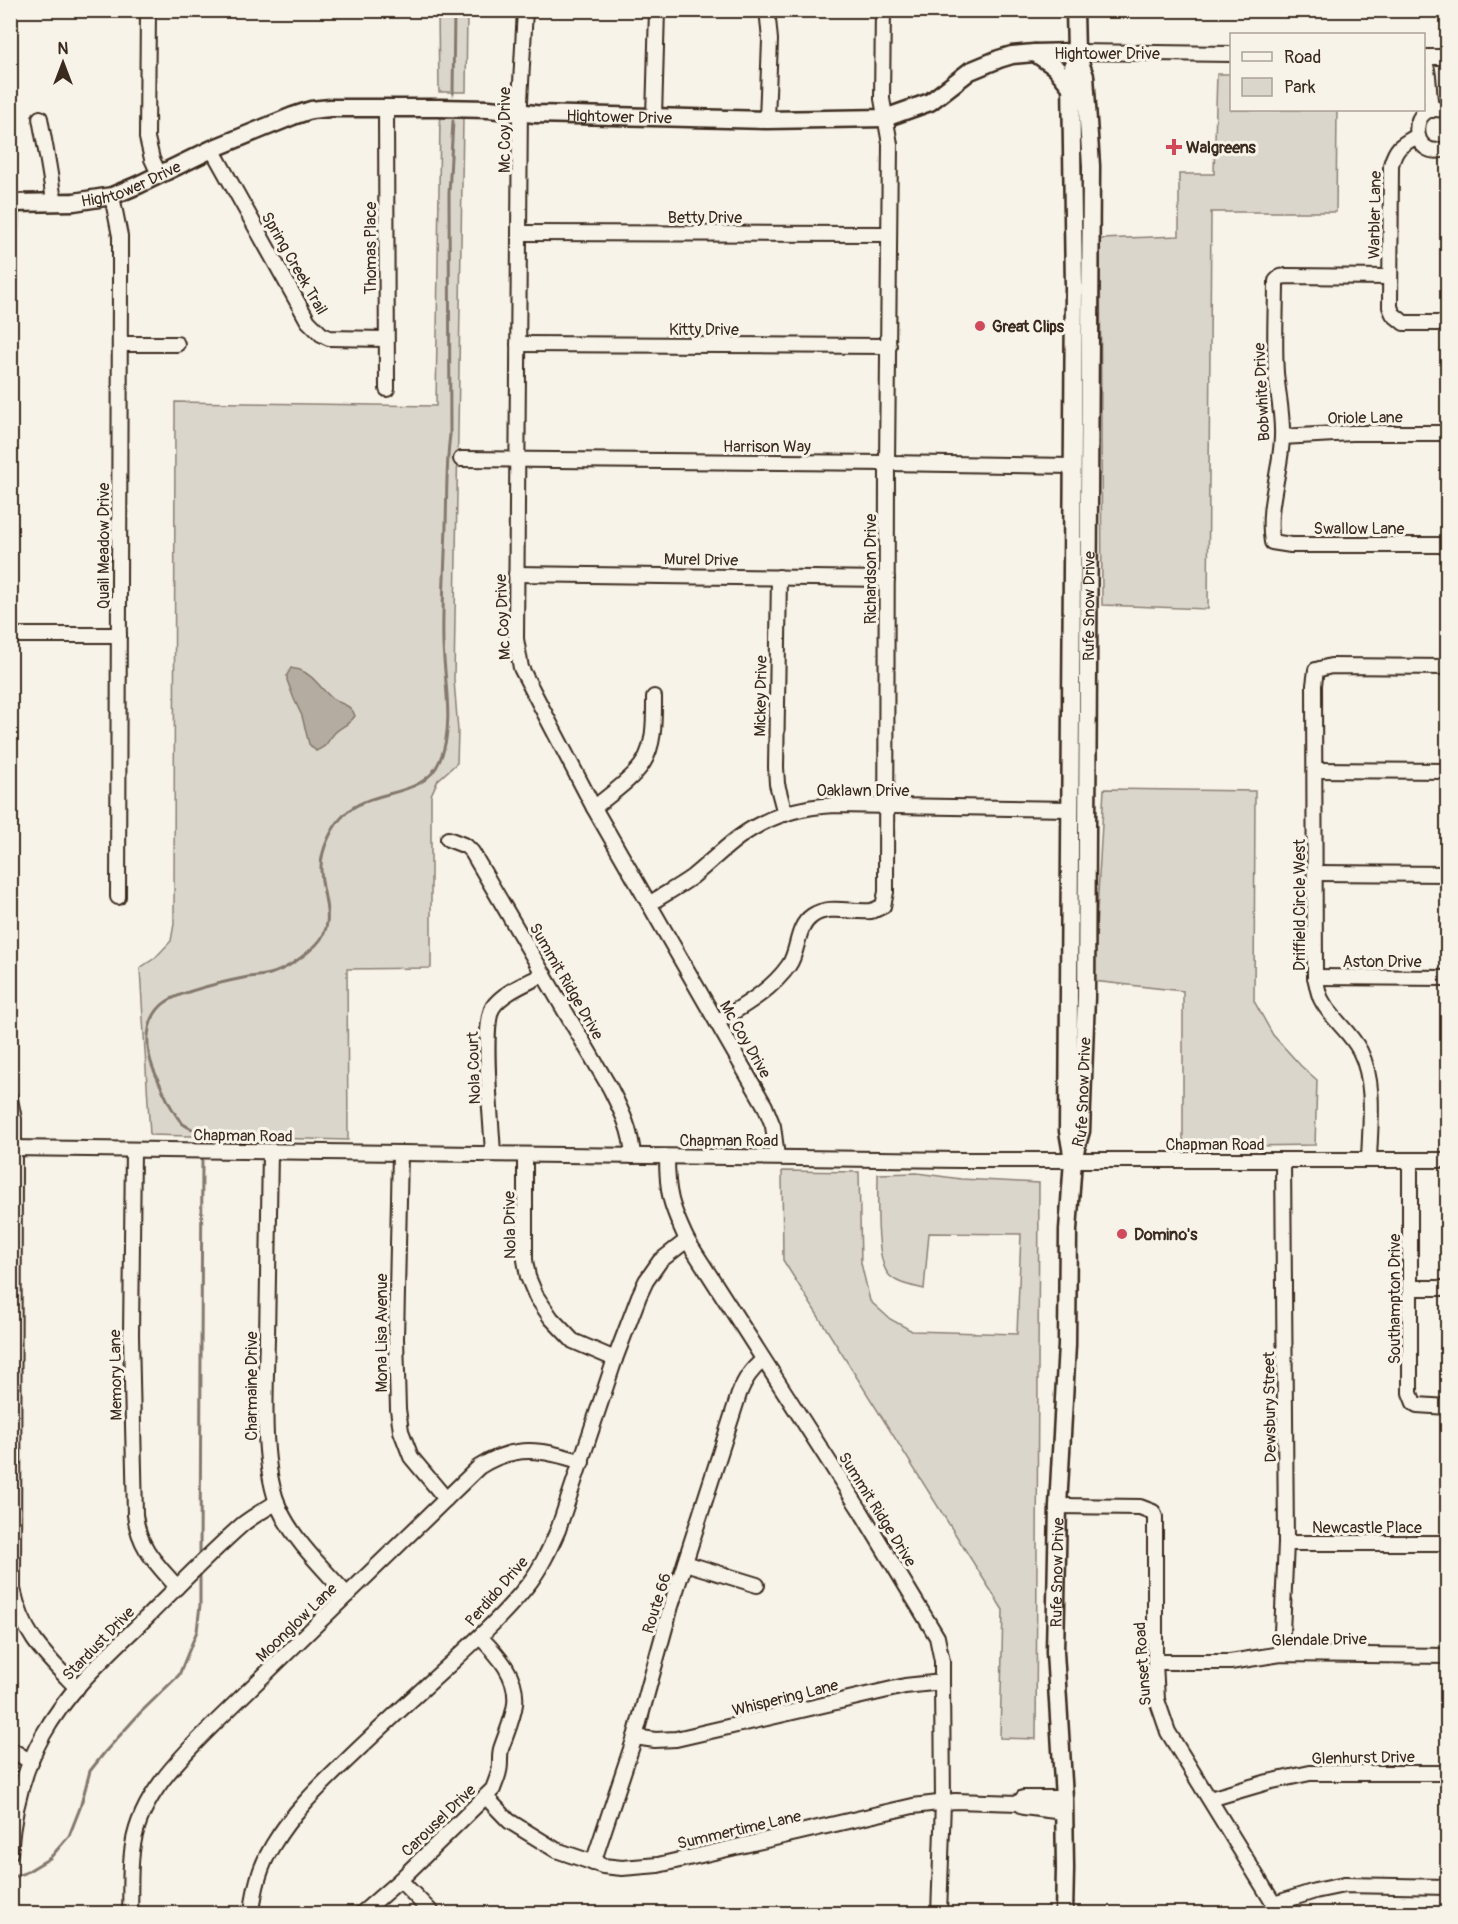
<svg xmlns="http://www.w3.org/2000/svg" width="1458" height="1924" font-family="Pangolin,sans-serif">
	<style>
		.green { fill: #dbd6cb; stroke: #8b8074; stroke-width: 1.5 }
		.water { fill: #b4aca0; stroke: #84786c; stroke-width: 1.5 }
		.lines { fill: none; stroke-linecap: round; stroke-linejoin: round }
		.stream { stroke: #84786c; stroke-width: 3 }
		.minor-casing { stroke: #3b2a1e; stroke-width: 18 }
		.major-casing { stroke: #3b2a1e; stroke-width: 21 }
		.minor { stroke: #f7f3e8; stroke-width: 14 }
		.major { stroke: #f7f3e8; stroke-width: 16 }
		.poi-dot { fill: #d1495b; stroke: #f7f3e8; stroke-width: 2 }
		.labels { text-anchor: middle; stroke-width: 6; stroke-linejoin: round; paint-order: stroke }
		.street-label { font-size: 16px; fill: #3b2a1e; stroke: #f7f3e8 }
		.poi-label { font-size: 16px; font-weight: bold; fill: #3b2a1e; stroke: #f7f3e8; text-anchor: start }
	</style>
	<rect width="100%" height="100%" fill="#f7f3e8"/>
	<filter id="ink" filterUnits="userSpaceOnUse"><feTurbulence type="fractalNoise" baseFrequency=".0167" numOctaves="2"/><feDisplacementMap in="SourceGraphic" scale="12" xChannelSelector="R" yChannelSelector="G"/><feConvolveMatrix kernelMatrix="1 2 1 2 8 2 1 2 1" color-interpolation-filters="sRGB"/></filter>
	<g filter="url(#ink)">
		<!-- green -->
		<g class="green">
			<polygon points="438,11 467,11 466,92 439,92"/>
			<polygon points="1217,74 1231,74 1232,110 1337,110 1336,212 1211,212 1208,609 1102,605 1100,239 1179,236 1179,174 1214,174"/>
			<polygon points="440,118 463,118 454,680 458,731 457,763 438,780 431,795 431,968 347,969 348,1140 150,1135 140,968 155,958 171,941 174,924 175,402 436,406"/>
			<polygon points="1104,789 1255,791 1254,1001 1273,1035 1301,1066 1317,1080 1315,1145 1183,1147 1183,991 1093,981"/>
			<path d="M782,1171l77,1 2,91 9,38 20,18 22,12 105,3 4,-100 -92,-1 -5,56c-11,-3 -27,-5 -35,-14 -14,-14 -11,-79 -11,-101l39,-1 44,6 78,4 -3,556 -36,-1 3,-128 -220,-350z"/>
		</g>
		<!-- water -->
		<path class="water" d="M291,668c2,1 7,1 9,2 14,5 22,21 33,29 9,6 18,5 22,17 -8,11 -16,11 -22,19 -8,9 -4,10 -17,16l-7,-7 -7,-28 -8,-17 -7,-19v-5z"/>
		<g class="lines">
			<!-- stream -->
			<g class="stream">
				<polyline points="453,94 454,10"/>
				<path d="M202,1146l1,-11c-6,-4 -14,-7 -20,-11 -11,-10 -24,-42 -30,-56 -8,-21 -8,-47 9,-63 14,-13 66,-24 86,-28 7,-1 15,-1 22,-3 17,-5 33,-17 46,-29 23,-23 4,-51 5,-78 0,-17 11,-41 24,-53 27,-27 79,-14 95,-54 15,-34 4,-81 3,-117 -1,-39 2,-79 3,-118 1,-30 0,-60 4,-90l-1,-241 4,-73"/>
				<polyline points="200,1557 202,1156"/>
				<polyline points="10,1878 25,1873 50,1858 69,1836 80,1808 90,1771 105,1752 140,1713 179,1675 197,1631 200,1605 200,1570"/>
			</g>
			<defs>
				<g id="minor">
					<polyline points="148,10 147,138 152,159 159,174"/>
					<polyline points="525,10 520,101 516,639 521,668 594,808 765,1106 773,1126 777,1157"/>
					<polyline points="1076,52 1232,54"/>
					<polyline points="1424,57 1448,57"/>
					<path d="M1424,59c7,16 3,34 8,51"/>
					<polyline points="386,107 387,389"/>
					<path d="M1448,112c-41,-18 -41,53 0,36"/>
					<polyline points="654,117 657,10"/>
					<path d="M40,118c5,28 11,56 14,85"/>
					<polyline points="767,120 770,40 768,19"/>
					<path d="M1417,136c-16,9 -21,11 -26,29l-1,142 3,7 11,9h44"/>
					<polyline points="212,149 308,321 321,334 329,338 386,339"/>
					<polyline points="112,196 120,236 120,281 118,897"/>
					<polyline points="10,233 11,203"/>
					<polyline points="520,233 889,234"/>
					<path d="M1390,277l-103,-1 -7,1 -4,4c0,31 -2,61 0,92 2,21 7,43 6,64 -1,36 -16,69 -10,105l19,3h157"/>
					<polyline points="120,344 177,344"/>
					<polyline points="518,344 889,346"/>
					<polyline points="1282,437 1352,433 1448,433"/>
					<polyline points="461,459 887,463 1072,466"/>
					<polyline points="516,574 887,579"/>
					<polyline points="779,577 776,767 777,784 785,814"/>
					<polyline points="10,635 119,635"/>
					<polyline points="1315,770 1448,771"/>
					<path d="M594,808c15,-13 39,-29 49,-45 12,-19 11,-44 11,-66"/>
					<path d="M448,839l18,7 6,6 138,236c12,24 21,41 23,68"/>
					<polyline points="1315,873 1448,874"/>
					<path d="M649,904c14,-9 29,-17 43,-27 15,-12 30,-27 46,-39 28,-21 63,-32 98,-33l235,4"/>
					<polyline points="1315,977 1448,978"/>
					<path d="M717,1022c26,-16 54,-31 72,-57 10,-15 7,-38 23,-49 17,-12 39,-3 59,-5 4,-1 8,-3 12,-5l3,-14 1,-429 3,-319 -8,-45 1,-89"/>
					<path d="M10,1099l4,20v29l-1,441c10,47 32,66 64,99"/>
					<polyline points="10,1148 960,1160 1448,1160"/>
					<path d="M133,1150l-2,185 4,180c4,33 21,48 42,72"/>
					<path d="M270,1152c-1,62 -2,124 -3,186 -1,49 -7,127 13,172 15,32 44,59 67,85"/>
					<polyline points="400,1153 396,1338 398,1409 401,1431 411,1457 446,1499"/>
					<path d="M493,1154c-1,-28 -12,-128 0,-147 10,-15 35,-24 51,-33"/>
					<polyline points="525,1155 525,1260 528,1277 536,1296 551,1318 573,1341 615,1359"/>
					<path d="M667,1157c0,37 4,49 20,83l175,273 75,124 5,24v21l1,120 -4,112"/>
					<path d="M1369,1160c1,-35 7,-77 -9,-109 -10,-20 -29,-32 -39,-52 -3,-6 -4,-15 -6,-22l-1,-292 2,-15 15,-4 117,1"/>
					<polyline points="1410,1160 1410,1393 1414,1403 1417,1405 1448,1407"/>
					<polyline points="1411,1288 1448,1288"/>
					<polyline points="1058,1506 1140,1507 1153,1512 1155,1517 1155,1662 1157,1700 1168,1732 1280,1914"/>
					<polyline points="1286,1543 1448,1543"/>
					<polyline points="685,1563 757,1585"/>
					<polyline points="1281,1654 1286,1543 1283,1160"/>
					<polyline points="1155,1662 1230,1662 1281,1654 1448,1656"/>
					<polyline points="635,1737 655,1740 676,1739 905,1686 942,1682"/>
					<polyline points="10,1749 31,1762"/>
					<polyline points="486,1797 509,1821 556,1850 603,1866 622,1868 658,1865 913,1806 955,1801 1019,1803 1024,1807 1063,1812"/>
					<polyline points="1210,1799 1268,1782 1310,1773 1448,1773"/>
					<polyline points="1019,1803 1023,1798 1064,1798"/>
					<path d="M10,1853c3,-41 13,-82 33,-118 26,-47 67,-82 105,-119 31,-31 62,-63 95,-92 10,-8 23,-15 34,-22"/>
					<path d="M593,1863l42,-126 36,-131 68,-212c6,-15 12,-24 24,-34"/>
					<polyline points="400,1880 433,1914"/>
					<polyline points="1274,1904 1315,1891 1344,1885 1448,1887"/>
					<path d="M130,1914c1,-23 -1,-47 3,-69 8,-52 52,-92 87,-127l259,-251c36,-23 64,-18 103,-5"/>
					<path d="M252,1914c2,-25 8,-48 21,-69 19,-32 45,-57 71,-82 34,-33 69,-65 104,-97 28,-26 58,-53 82,-84 12,-16 20,-34 28,-52l57,-171 24,-63 7,-15 14,-20 27,-21"/>
					<path d="M361,1914l39,-34 93,-91c2,-6 5,-12 6,-18 2,-7 0,-14 2,-22 5,-15 12,-30 14,-45 3,-28 -17,-49 -35,-67"/>
				</g>
				<g id="major">
					<polyline points="1035,53 1055,67 1071,87"/>
					<path id="s1" d="M10,203l64,-1 38,-6 26,-11 74,-36 81,-33 18,-6 19,-2h109l50,1 46,5 232,6 118,-2 45,-16 40,-31 29,-12 13,-4 22,-2 42,-1"/>
					<path id="s2" d="M1074,1155l7,-24 5,-134 5,-831 -6,-90 -9,-24"/>
					<path id="s3" d="M1064,1914l1,-45 -1,-71 -9,-146 3,-146 9,-161 1,-115 5,-70 -5,-29 6,-843 -3,-211 5,-25 -1,-42"/>
				</g>
			</defs>
			<!-- minor casing -->
			<use href="#minor" class="minor-casing"/>
			<!-- major casing -->
			<use href="#major" class="major-casing"/>
			<!-- minor -->
			<use href="#minor" class="minor"/>
			<!-- major -->
			<use href="#major" class="major"/>
		</g>
	</g>
	<!-- markers -->
	<g class="poi-dot">
		<path d="M1171 138h6v6h6v6h-6v6h-6v-6h-6v-6h6z"/>
		<circle cx="980" cy="326" r="6"/>
		<circle cx="1122" cy="1234" r="6"/>
	</g>
	<g class="labels">
		<!-- street labels -->
		<g class="street-label">
			<text x="1107" y="59">Hightower Drive</text>
			<text dy="6" stroke="none"><textPath href="#s1" startOffset="628">Hightower Drive</textPath></text>
			<text transform="translate(504 130) rotate(-90)" y="6">Mc Coy Drive</text>
			<text dy="6" stroke="none"><textPath href="#s1" startOffset="124">Hightower Drive</textPath></text>
			<text transform="translate(1374 215) rotate(-89)" y="6">Warbler Lane</text>
			<text x="705" y="223">Betty Drive</text>
			<text transform="translate(370 248) rotate(-90)" y="6">Thomas Place</text>
			<text transform="translate(295 263) rotate(60)" y="6">Spring Creek Trail</text>
			<text x="704" y="335">Kitty Drive</text>
			<text transform="translate(1261 392) rotate(-93)" y="6">Bobwhite Drive</text>
			<text transform="translate(1365 417) rotate(-1)" y="6">Oriole Lane</text>
			<text x="767" y="452">Harrison Way</text>
			<text x="1359" y="534">Swallow Lane</text>
			<text transform="translate(103 546) rotate(-90)" y="6">Quail Meadow Drive</text>
			<text transform="translate(701 559) rotate(1)" y="6">Murel Drive</text>
			<text transform="translate(870 569) rotate(-90)" y="6">Richardson Drive</text>
			<text dy="6" stroke="none"><textPath href="#s2" startOffset="550">Rufe Snow Drive</textPath></text>
			<text transform="translate(502 617) rotate(-93)" y="6">Mc Coy Drive</text>
			<text transform="translate(760 696) rotate(-89)" y="6">Mickey Drive</text>
			<text x="863" y="796">Oaklawn Drive</text>
			<text transform="translate(1299 905) rotate(-90)" y="6">Driffield Circle West</text>
			<text x="1382" y="967">Aston Drive</text>
			<text transform="translate(567 981) rotate(60)" y="6">Summit Ridge Drive</text>
			<text transform="translate(746 1039) rotate(60)" y="6">Mc Coy Drive</text>
			<text transform="translate(473 1068) rotate(-92)" y="6">Nola Court</text>
			<text dy="6" stroke="none"><textPath href="#s2" startOffset="64">Rufe Snow Drive</textPath></text>
			<text transform="translate(243 1135) rotate(1)" y="6">Chapman Road</text>
			<text x="729" y="1146">Chapman Road</text>
			<text x="1215" y="1150">Chapman Road</text>
			<text transform="translate(509 1225) rotate(-91)" y="6">Nola Drive</text>
			<text transform="translate(1394 1299) rotate(-90)" y="6">Southampton Drive</text>
			<text transform="translate(381 1333) rotate(-90)" y="6">Mona Lisa Avenue</text>
			<text transform="translate(115 1375) rotate(-91)" y="6">Memory Lane</text>
			<text transform="translate(251 1386) rotate(-90)" y="6">Charmaine Drive</text>
			<text transform="translate(1269 1407) rotate(-91)" y="6">Dewsbury Street</text>
			<text transform="translate(878 1509) rotate(58)" y="6">Summit Ridge Drive</text>
			<text x="1367" y="1533">Newcastle Place</text>
			<text dy="6" stroke="none"><textPath href="#s3" startOffset="342">Rufe Snow Drive</textPath></text>
			<text transform="translate(496 1591) rotate(-49)" y="6">Perdido Drive</text>
			<text transform="translate(656 1603) rotate(-73)" y="6">Route 66</text>
			<text transform="translate(296 1622) rotate(-44)" y="6">Moonglow Lane</text>
			<text transform="translate(1319 1639) rotate(-1)" y="6">Glendale Drive</text>
			<text transform="translate(98 1643) rotate(-46)" y="6">Stardust Drive</text>
			<text transform="translate(1142 1664) rotate(-94)" y="6">Sunset Road</text>
			<text transform="translate(785 1697) rotate(-14)" y="6">Whispering Lane</text>
			<text transform="translate(1363 1757) rotate(-1)" y="6">Glenhurst Drive</text>
			<text transform="translate(438 1820) rotate(-44)" y="6">Carousel Drive</text>
			<text transform="translate(739 1829) rotate(-13)" y="6">Summertime Lane</text>
		</g>
		<!-- poi labels -->
		<g class="poi-label">
			<text x="1186" y="153">Walgreens</text>
			<text x="992" y="332">Great Clips</text>
			<text x="1134" y="1240">Domino's</text>
		</g>
	</g>
	<!-- margin -->
	<rect width="1458" height="1924" fill="none" stroke="#f7f3e8" stroke-width="36"/>
	<rect x="18" y="18" width="1422" height="1888" fill="none" stroke="#3b2a1e" stroke-width="2" filter="url(#ink)"/>
	<!-- legend -->
	<rect x="1230" y="33" width="195" height="78" fill="#f7f3e8" stroke="#aca397" stroke-width="1.5"/>
	<rect x="1242" y="52" width="30" height="9" fill="#f7f3e8" stroke="#aca397" stroke-width="1.5"/>
	<text x="1284" y="63" font-size="18" fill="#3b2a1e">Road</text>
	<rect x="1242" y="78" width="30" height="18" fill="#dbd6cb" stroke="#aca397" stroke-width="1.5"/>
	<text x="1284" y="93" font-size="18" fill="#3b2a1e">Park</text>
	<!-- north arrow -->
	<g transform="translate(63 63)" stroke="#f7f3e8" stroke-width="4.5" paint-order="stroke">
	<path d="M0-4.5L10 22L0 15L-10 22Z" fill="#3b2a1e"/>
	<text y="-9" font-size="16" font-weight="bold" text-anchor="middle" fill="#3b2a1e">N</text>
	</g>
</svg>
